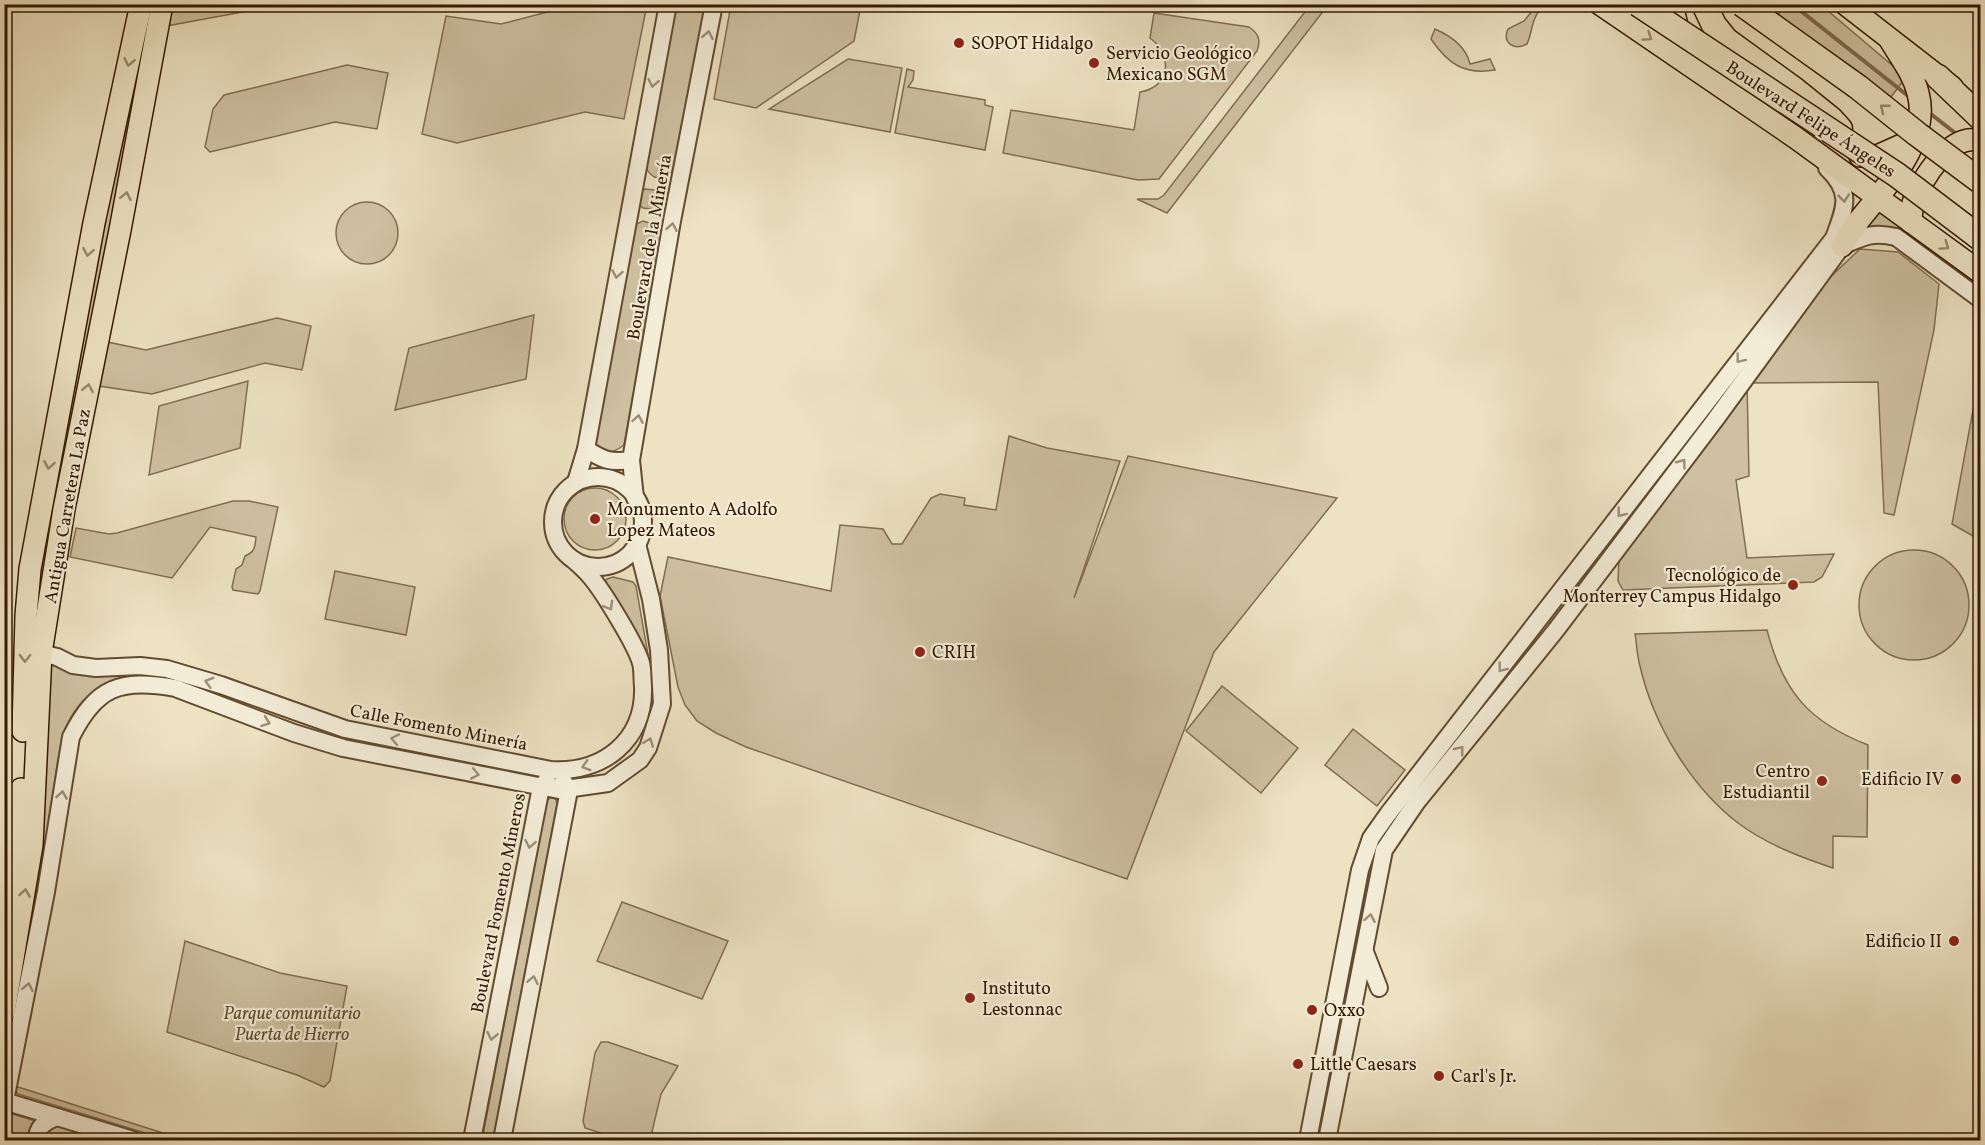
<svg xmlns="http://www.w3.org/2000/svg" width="1985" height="1145" font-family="Vollkorn,serif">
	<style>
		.green { fill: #cec0a1; stroke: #816d50; stroke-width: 1.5 }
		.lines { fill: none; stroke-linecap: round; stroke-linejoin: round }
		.stream { stroke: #7d694d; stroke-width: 4 }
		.minor-casing { stroke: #624c30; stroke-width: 20 }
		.major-casing { stroke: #341a00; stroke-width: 24 }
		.highway-casing { stroke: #341a00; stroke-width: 27 }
		.minor { stroke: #f3ecd7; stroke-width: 16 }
		.major { stroke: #ede2c2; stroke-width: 21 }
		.highway { stroke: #ede2c2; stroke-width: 24 }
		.highway-bridge-casing { stroke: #341a00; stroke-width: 27; stroke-linecap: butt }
		.highway-bridge { stroke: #ede2c2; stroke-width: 24 }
		.oneway { stroke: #9d8e76 }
		.oneway2 { stroke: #9a886b }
		.poi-dot { fill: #8f2418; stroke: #f3ecd7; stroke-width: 2 }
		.labels { text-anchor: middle; stroke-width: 4.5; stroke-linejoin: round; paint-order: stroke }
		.poi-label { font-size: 18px; fill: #341a00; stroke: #f3ecd7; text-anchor: start }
		.street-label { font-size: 18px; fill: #341a00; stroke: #f3ecd7 }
		.park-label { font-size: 18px; font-style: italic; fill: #624c30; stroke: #f3ecd7 }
	</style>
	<rect width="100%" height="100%" fill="#ede2c2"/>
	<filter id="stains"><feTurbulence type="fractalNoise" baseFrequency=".00333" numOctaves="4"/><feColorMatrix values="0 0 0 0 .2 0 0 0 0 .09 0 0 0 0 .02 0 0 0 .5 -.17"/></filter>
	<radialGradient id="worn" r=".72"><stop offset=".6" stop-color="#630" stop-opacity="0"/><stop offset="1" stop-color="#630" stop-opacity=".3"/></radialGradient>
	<!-- green -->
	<g class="green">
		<polygon points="578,4 647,5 624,119 585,112 457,143 422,134 446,16 501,24"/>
		<polygon points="1311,4 1328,5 1167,213 1137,199 1158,199 1164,195"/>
		<path d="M1538,4l7,1c-15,13 -11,23 -18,39 -13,7 -25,-1 -19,-15l16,-8z"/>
		<polygon points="145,5 154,5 38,618 33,618 52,493"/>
		<polygon points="166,5 281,5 161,27"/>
		<path d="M674,5h32l-32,165c-13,10 -21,12 -29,-4z"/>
		<polygon points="731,5 731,4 861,5 854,41 756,108 714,99"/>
		<path d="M1230,5h66c-20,12 -44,3 -66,0z"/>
		<polygon points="1777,5 1821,5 1906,77 1891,97 1780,17"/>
		<path d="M1154,13l95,14c10,7 12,13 8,24l-98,128 -21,1 -135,-27 8,-43 123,20 6,-38c31,-5 33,-37 10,-54z"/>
		<path d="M1435,29c16,7 31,17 35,35l20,-5 5,11c-31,5 -47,-6 -64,-31z"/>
		<polygon points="848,59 902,68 890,132 769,109"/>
		<polygon points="347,65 388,73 377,129 335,122 210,152 205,147 213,109 224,95"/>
		<polygon points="907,69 914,71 913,80 908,87 985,100 985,105 993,107 985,150 895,133"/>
		<polygon points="645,189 663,191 669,194 669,207 665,211 643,208 638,204 639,194"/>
		<circle cx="367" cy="233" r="31"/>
		<polygon points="1880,211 1963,272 1962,280 1866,231 1864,227"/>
		<path d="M643,221c10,3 18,4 19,15l-38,209c-13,10 -25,11 -31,-7l39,-212z"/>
		<polygon points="1860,249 1898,252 1939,284 1934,330 1894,515 1884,513 1878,382 1747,383 1749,476 1736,480 1747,558 1834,554 1822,577 1814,582 1623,590 1618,581 1619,558 1747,383 1825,282"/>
		<polygon points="534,315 526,379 395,410 409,348"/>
		<polygon points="277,318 311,326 302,370 265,363 152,394 99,386 107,342 146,350"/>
		<polygon points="1980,372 1980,540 1952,524"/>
		<polygon points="248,381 240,448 149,475 159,406"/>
		<polygon points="1009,436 1047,448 1120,461 1074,598 1128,456 1337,498 1214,652 1127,879 746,747 716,733 697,721 685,705 678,687 660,596 668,557 831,591 840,525 883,529 892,544 902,544 931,498 940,494 965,498 964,505 996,510"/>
		<circle cx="595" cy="519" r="31"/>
		<path d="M233,501h16l29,6 -18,84 -2,3 -25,-4 -1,-3 4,-18 6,-4 3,-9c10,-4 10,-9 11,-19l-46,-10 -38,51 -102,-21 6,-29 33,6 8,-1z"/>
		<circle cx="1914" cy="605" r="55"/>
		<polygon points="335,571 415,587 406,635 325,619"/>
		<polygon points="613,577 633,582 636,586 649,660 648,661 604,582 607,579"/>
		<path d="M1767,630c16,62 42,92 101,115l-1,92 -34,-1v32c-33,-11 -67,-24 -95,-45 -47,-36 -85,-99 -98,-157 -3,-10 -3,-21 -5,-32z"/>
		<path d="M51,661c26,21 39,11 68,11 15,0 29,3 44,4l-1,2c-49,-8 -90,17 -101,66 -3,14 -5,28 -7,42 -3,24 -7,49 -10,74l-3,-1c6,-66 3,-132 10,-198z"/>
		<polygon points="1222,686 1298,748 1261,793 1186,731"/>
		<polygon points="1353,729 1405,770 1377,806 1325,765"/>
		<polygon points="552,797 556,800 557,804 493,1140 482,1140 547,800"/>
		<polygon points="622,902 728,941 702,999 597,961"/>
		<polygon points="185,941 280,973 347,986 330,1081 324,1087 297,1075 167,1032"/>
		<polygon points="601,1042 608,1042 678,1066 661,1094 650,1140 622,1140 585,1128 583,1121 595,1053"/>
		<polygon points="18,1087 182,1139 182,1140 168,1140 18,1094 14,1089"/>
		<polygon points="12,1114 36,1121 30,1128 29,1140 14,1140 6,1137"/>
		<polygon points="54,1125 104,1140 44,1140 44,1131"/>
	</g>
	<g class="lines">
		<!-- stream -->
		<g class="stream">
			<polyline points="1792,4 1912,99"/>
			<polyline points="1927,111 1959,136"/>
		</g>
		<defs>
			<g id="minor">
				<path d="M586,449c17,11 24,14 45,11"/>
				<circle cx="598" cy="522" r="45"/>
				<polyline points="576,482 586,449 668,4"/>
				<polyline points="635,498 631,460 672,221 714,4"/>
				<path d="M41,653l16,4 16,8 23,3 44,-2 27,3 54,16 124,44 206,41c52,3 94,-29 92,-84 -1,-7 0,-16 -2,-23 -5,-18 -38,-72 -51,-87 -5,-6 -11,-11 -16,-16"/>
				<polyline points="1365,952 1379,988"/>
				<polyline points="4,1101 133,1140"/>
				<path d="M4,1106l42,-214 25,-155c25,-50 49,-59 104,-49l119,45 49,15 216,42 49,-7 32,-23 8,-12 14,-44 -3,-54 -8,-51 -14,-55"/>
				<path d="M37,1140c0,-13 7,-18 20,-23"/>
				<polyline points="472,1140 541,787 547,780"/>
				<polyline points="502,1140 569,790 563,781"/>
				<path d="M1308,1140l52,-270 11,-32 17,-24 446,-576c11,-30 19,-45 -7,-70"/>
				<path d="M1327,1140l57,-290 32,-47 140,-173 159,-210 127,-174c21,-9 30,-15 54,-9l84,62"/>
			</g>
			<g id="major">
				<polyline points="1600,4 1796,138 1980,272"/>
				<polyline points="1672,4 1680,39"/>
				<polyline points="1845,4 1952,87"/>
				<polyline points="1860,156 1877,156 1913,140"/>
				<path d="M1911,222c0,-6 1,-13 2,-19 8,-24 38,-71 67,-62"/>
				<path d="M1842,246c6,-9 11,-18 18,-27 27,-34 71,-78 58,-126 -5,-20 -18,-36 -28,-53"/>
				<polyline points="23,731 26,616 30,569 94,223 141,4"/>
				<polyline points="4,916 14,859 21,789"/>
				<polyline points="4,1012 32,845 41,653 64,509 120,230 162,4"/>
			</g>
			<g id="highway">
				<polyline points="1704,4 1714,25 1726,40 1795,90 1831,119 1840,129"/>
				<polyline points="1938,77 1980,117"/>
			</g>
		</defs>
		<!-- minor casing -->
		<use href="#minor" class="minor-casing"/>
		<!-- major casing -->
		<use href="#major" class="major-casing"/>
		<!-- highway casing -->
		<use href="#highway" class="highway-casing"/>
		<!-- minor -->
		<use href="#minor" class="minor"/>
		<!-- major -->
		<use href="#major" class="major"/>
		<!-- highway -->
		<use href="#highway" class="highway"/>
		<defs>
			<g id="highway-bridge">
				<polyline points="1638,4 1897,175 1980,238"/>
				<polyline points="1742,4 1858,87 1917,134 1980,181"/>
			</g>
		</defs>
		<!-- highway-bridge casing -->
		<use href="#highway-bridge" class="highway-bridge-casing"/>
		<!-- highway-bridge -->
		<use href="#highway-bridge" class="highway-bridge"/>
	</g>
	<!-- one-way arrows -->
	<defs><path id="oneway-chevron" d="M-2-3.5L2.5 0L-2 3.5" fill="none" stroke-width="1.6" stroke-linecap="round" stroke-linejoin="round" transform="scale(1.5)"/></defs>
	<g class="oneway">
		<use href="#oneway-chevron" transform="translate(708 35) rotate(-79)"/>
		<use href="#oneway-chevron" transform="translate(653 83) rotate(101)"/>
		<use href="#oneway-chevron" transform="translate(1844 198) rotate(84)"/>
		<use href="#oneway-chevron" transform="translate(672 227) rotate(-80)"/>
		<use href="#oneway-chevron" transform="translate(617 274) rotate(100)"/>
		<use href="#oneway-chevron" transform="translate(1740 359) rotate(128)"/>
		<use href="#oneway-chevron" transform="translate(638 419) rotate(-80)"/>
		<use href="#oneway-chevron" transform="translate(1682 463) rotate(-53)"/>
		<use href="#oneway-chevron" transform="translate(1621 513) rotate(128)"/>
		<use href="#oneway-chevron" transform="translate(609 606) rotate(60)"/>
		<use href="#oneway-chevron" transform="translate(1502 668) rotate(128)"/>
		<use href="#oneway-chevron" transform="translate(209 682) rotate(-164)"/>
		<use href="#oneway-chevron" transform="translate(266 722) rotate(20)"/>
		<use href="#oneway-chevron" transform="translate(395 739) rotate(-169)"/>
		<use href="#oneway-chevron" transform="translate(649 742) rotate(-69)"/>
		<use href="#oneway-chevron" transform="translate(1460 750) rotate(-51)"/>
		<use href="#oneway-chevron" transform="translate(586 766) rotate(163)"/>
		<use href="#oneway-chevron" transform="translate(475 774) rotate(11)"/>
		<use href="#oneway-chevron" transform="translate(62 795) rotate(-81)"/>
		<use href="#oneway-chevron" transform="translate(530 844) rotate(101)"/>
		<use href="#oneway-chevron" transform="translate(1370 918) rotate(-80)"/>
		<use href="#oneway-chevron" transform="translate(533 980) rotate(-79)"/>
		<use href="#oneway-chevron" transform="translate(28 987) rotate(-79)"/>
		<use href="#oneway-chevron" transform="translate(492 1036) rotate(101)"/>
	</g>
	<g class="oneway2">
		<use href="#oneway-chevron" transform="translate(1648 37) rotate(34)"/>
		<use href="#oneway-chevron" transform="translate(129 62) rotate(102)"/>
		<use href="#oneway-chevron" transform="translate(1884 108) rotate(-141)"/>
		<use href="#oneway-chevron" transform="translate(126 196) rotate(-79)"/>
		<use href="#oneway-chevron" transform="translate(1945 246) rotate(35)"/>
		<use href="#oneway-chevron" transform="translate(88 252) rotate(101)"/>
		<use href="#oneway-chevron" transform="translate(88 388) rotate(-79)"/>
		<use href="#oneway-chevron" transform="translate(49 465) rotate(100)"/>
		<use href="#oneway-chevron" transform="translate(25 658) rotate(91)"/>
		<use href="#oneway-chevron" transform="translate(25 893) rotate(-81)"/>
	</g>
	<!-- markers -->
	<g class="poi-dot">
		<circle cx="959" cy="43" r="6"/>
		<circle cx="1094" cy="63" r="6"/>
		<circle cx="595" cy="519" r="6"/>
		<circle cx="1793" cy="585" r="6"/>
		<circle cx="920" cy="652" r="6"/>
		<circle cx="1956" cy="779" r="6"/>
		<circle cx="1822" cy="781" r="6"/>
		<circle cx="1954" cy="941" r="6"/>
		<circle cx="970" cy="998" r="6"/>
		<circle cx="1312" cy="1010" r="6"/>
		<circle cx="1298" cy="1064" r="6"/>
		<circle cx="1439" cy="1076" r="6"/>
	</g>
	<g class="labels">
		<!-- poi labels -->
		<g class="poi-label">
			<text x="971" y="49">SOPOT Hidalgo</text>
			<text x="1106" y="59">Servicio Geológico<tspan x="1106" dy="21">Mexicano SGM</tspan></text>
			<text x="607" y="515">Monumento A Adolfo<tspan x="607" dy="21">Lopez Mateos</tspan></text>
			<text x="1781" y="581" text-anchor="end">Tecnológico de<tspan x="1781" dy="21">Monterrey Campus Hidalgo</tspan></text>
			<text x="932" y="658">CRIH</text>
			<text x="1810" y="777" text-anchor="end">Centro<tspan x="1810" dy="21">Estudiantil</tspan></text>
			<text x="1944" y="785" text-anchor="end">Edificio IV</text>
			<text x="1942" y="947" text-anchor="end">Edificio II</text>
			<text x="982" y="994">Instituto<tspan x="982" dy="21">Lestonnac</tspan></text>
			<text x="1324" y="1016">Oxxo</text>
			<text x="1310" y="1070">Little Caesars</text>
			<text x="1451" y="1082">Carl's Jr.</text>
		</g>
		<!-- street labels -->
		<g class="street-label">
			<text transform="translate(1811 119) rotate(33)" y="6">Boulevard Felipe Ángeles</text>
			<text transform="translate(649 247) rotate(-80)" y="6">Boulevard de la Minería</text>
			<text transform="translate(67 506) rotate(-80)" y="6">Antigua Carretera La Paz</text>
			<text transform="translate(439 727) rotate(11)" y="6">Calle Fomento Minería</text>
			<text transform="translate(498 903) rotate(-79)" y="6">Boulevard Fomento Mineros</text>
		</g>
		<!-- park labels -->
		<g class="park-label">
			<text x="292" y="1019">Parque comunitario<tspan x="292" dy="21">Puerta de Hierro</tspan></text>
		</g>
	</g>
	<!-- margin -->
	<rect width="1985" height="1145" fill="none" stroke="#ede2c2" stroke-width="24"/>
	<rect x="6" y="6" width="1973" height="1133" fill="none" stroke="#341a00" stroke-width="3"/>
	<rect x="12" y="12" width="1961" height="1121" fill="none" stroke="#341a00" stroke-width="1.5"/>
	<rect width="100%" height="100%" filter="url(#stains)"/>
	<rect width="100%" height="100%" fill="url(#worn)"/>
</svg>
